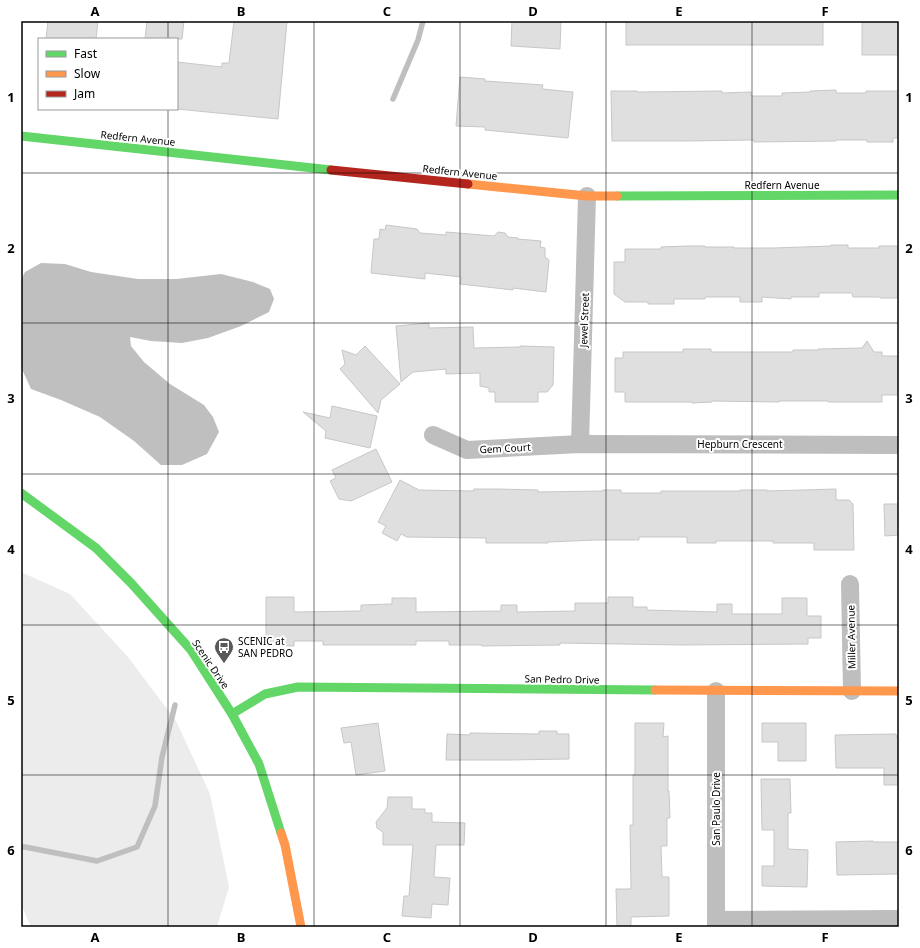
<svg xmlns="http://www.w3.org/2000/svg" width="920" height="948" font-family="'Noto Sans',sans-serif">
	<style>
		.green { fill: #ececec }
		.water { fill: #bfbfbf }
		.lines { fill: none; stroke-linecap: round; stroke-linejoin: round }
		.stream { stroke: #bfbfbf; stroke-width: 5.5 }
		.building { fill: #dfdfdf; stroke: #c7c7c7 }
		.street { stroke: #bebebe; stroke-width: 18 }
		.fast { stroke: #63d668; stroke-width: 9 }
		.slow { stroke: #ff974d; stroke-width: 9 }
		.jam { stroke: #b3261e; stroke-width: 9 }
		.grid { fill: none; stroke: #000; stroke-width: 1; stroke-opacity: 0.55 }
		.labels { text-anchor: middle; stroke-width: 4; stroke-linejoin: round; paint-order: stroke }
		.street-label { font-size: 10px; fill: #000; stroke: #fff }
		.poi-label { font-size: 10px; fill: #000; stroke: #fff; text-anchor: start }
		.neatline { fill: none; stroke: #000; stroke-width: 1.5 }
		.grid-label { font-size: 13px; text-anchor: middle; font-weight: bold; fill: #000 }
	</style>
	<rect width="100%" height="100%" fill="#fff"/>
	<!-- green -->
	<polygon class="green" points="21,572 70,594 128,657 176,721 210,794 229,887 217,927 31,927 21,904"/>
	<!-- water -->
	<polygon class="water" points="41,263 65,264 91,272 138,279 176,279 221,274 253,282 270,289 274,299 269,312 241,326 208,338 182,343 151,341 130,337 131,346 144,362 170,384 204,405 213,417 219,432 207,454 182,465 161,465 134,441 100,417 61,400 31,389 21,367 21,280 25,272"/>
	<g class="lines">
		<!-- stream -->
		<g class="stream">
			<polyline points="393,99 418,40 423,21"/>
			<polyline points="21,847 25,847 97,861 137,847 155,806 162,757 175,705"/>
		</g>
	</g>
	<!-- building -->
	<g class="building">
		<polygon points="48,21 98,21 96,39 46,39"/>
		<polygon points="147,21 184,21 182,39 145,39"/>
		<polygon points="234,21 287,21 278,119 177,109 177,62 222,67 222,63 229,63"/>
		<polygon points="512,21 561,21 560,49 511,46"/>
		<rect x="626" y="21" width="197" height="24"/>
		<rect x="862" y="21" width="37" height="34"/>
		<polygon points="460,77 485,79 485,81 543,85 542,89 573,92 568,138 485,130 485,127 456,126"/>
		<polygon points="836,90 836,93 866,93 866,91 899,91 899,138 893,138 893,142 867,142 867,140 836,140 836,141 754,142 754,140 686,141 612,141 611,91 637,91 637,92 722,91 722,93 751,92 751,96 782,96 782,93 810,92 810,91"/>
		<polygon points="386,225 417,229 420,233 446,235 446,232 494,236 498,232 505,233 508,237 518,238 518,239 541,241 540,247 545,248 545,257 549,260 546,292 513,288 513,290 460,284 461,277 425,273 425,279 371,273 374,239 379,239 380,229 385,230"/>
		<polygon points="831,245 848,245 848,248 879,248 879,246 899,246 899,298 880,298 880,297 853,297 852,293 819,293 819,297 791,297 791,299 762,297 762,302 740,302 740,297 705,297 705,299 674,299 674,304 648,304 648,302 625,302 614,294 614,262 625,262 625,249 661,249 661,247 687,246 705,246 705,247 734,247 734,248 774,248 831,246"/>
		<polygon points="429,323 429,328 473,327 474,348 520,347 520,346 554,347 553,385 547,392 538,392 538,402 495,402 495,392 489,392 489,388 480,386 480,373 446,374 446,369 413,372 401,382 396,326"/>
		<polygon points="867,341 874,352 882,352 882,356 899,356 899,395 882,395 882,402 828,402 828,401 779,401 779,402 712,401 712,402 692,403 692,402 625,402 625,392 615,392 615,358 623,358 623,352 683,352 683,349 711,349 711,352 793,352 793,350 818,350 818,349 862,348"/>
		<polygon points="365,346 400,384 381,400 378,413 340,369 345,364 342,350 356,355"/>
		<polygon points="332,406 377,416 370,448 325,438 326,431 303,412 330,418"/>
		<polygon points="376,449 392,482 351,501 339,499 330,481 336,478 332,470"/>
		<polygon points="400,480 419,490 474,491 474,489 497,489 538,490 538,492 603,491 603,490 621,490 621,493 661,493 661,491 740,491 740,490 767,490 767,491 836,489 836,500 849,500 853,504 854,550 814,550 814,543 773,543 773,541 716,541 716,543 687,543 687,537 639,537 639,540 596,540 548,542 548,543 486,543 486,538 407,537 401,534 397,541 382,533 386,526 378,522"/>
		<polygon points="884,504 899,504 899,535 885,536"/>
		<polygon points="266,597 294,597 294,612 361,611 361,605 392,604 392,598 416,598 416,612 501,611 501,605 517,605 517,612 575,611 575,603 608,603 608,597 633,597 633,607 647,607 647,610 717,612 717,604 732,604 732,614 782,614 782,598 807,598 807,616 821,616 821,638 808,638 808,644 681,645 560,643 560,645 482,646 482,645 449,645 449,641 416,641 416,645 323,645 323,641 294,641 294,646 266,645"/>
		<polygon points="378,723 385,771 356,775 351,742 344,743 341,728"/>
		<polygon points="635,723 664,723 663,737 668,736 668,791 669,791 670,818 667,818 667,846 661,846 662,877 669,877 669,916 631,917 631,927 617,927 616,889 631,889 630,825 633,825 633,775 635,775"/>
		<polygon points="762,723 806,723 806,761 778,761 778,742 762,742"/>
		<polygon points="539,731 557,731 557,734 569,734 569,759 509,760 446,760 447,734 470,735 470,733 539,734"/>
		<polygon points="896,734 897,738 899,738 899,785 884,785 884,768 836,768 835,735"/>
		<polygon points="761,779 790,779 791,813 788,813 788,849 808,850 807,887 762,886 762,866 774,866 774,830 762,830"/>
		<polygon points="388,797 412,797 412,809 425,809 425,813 432,813 432,822 465,823 464,845 436,845 434,877 450,878 448,905 432,904 431,918 402,916 404,896 409,896 413,845 383,845 383,832 377,828 376,822 387,808"/>
		<polygon points="873,841 873,842 899,842 899,874 837,875 836,842"/>
	</g>
	<g class="lines">
		<!-- street -->
		<g class="street">
			<polyline points="433,435 467,450 580,444 899,445"/>
			<polyline points="580,444 587,196"/>
			<polyline points="850,584 852,691"/>
			<polyline points="716,920 899,919"/>
			<polyline points="716,927 716,691"/>
		</g>
		<!-- fast -->
		<g class="fast">
			<polyline points="21,136 331,170"/>
			<polyline points="617,196 899,195"/>
			<polyline points="21,493 96,548 131,583 191,650 232,714 259,764 281,833"/>
			<polyline points="232,714 265,694 298,687 655,690"/>
		</g>
		<!-- slow -->
		<g class="slow">
			<polyline points="468,184 587,196 617,196"/>
			<polyline points="655,690 899,691"/>
			<polyline points="281,833 285,845 301,927"/>
		</g>
		<!-- jam -->
		<polyline class="jam" points="331,170 468,184"/>
	</g>
	<!-- grid -->
	<path class="grid" d="M168,21v18M314,21v906M460,21v906M606,21v906M752,21v906M168,109v818M21,173h878M21,323h878M21,474h878M21,625h878M21,775h878"/>
	<!-- icons -->
	<defs>
		<symbol id="bus-pin" viewBox="-11 -11 22 30"><path d="M0 17L-7.5 6A9.5 9.5 0 1 1 7.5 6Z" fill="#595959" stroke="#fff"/><path d="M-5-6H5V4H4V6H2V4H-2V6H-4V4H-5ZM-3.5-4V0h7V-4ZM-3.5 1.2v1.5H-2V1.2ZM2 1.2v1.5H3.5V1.2Z" fill="#fff"/></symbol>
	</defs>
	<g fill-rule="evenodd">
		<use href="#bus-pin" x="213" y="636" width="22" height="30"/>
	</g>
	<g class="labels">
		<!-- street labels -->
		<g class="street-label">
			<text transform="translate(138 138) rotate(6)" y="4">Redfern Avenue</text>
			<text transform="translate(460 172) rotate(6)" y="4">Redfern Avenue</text>
			<text x="782" y="189">Redfern Avenue</text>
			<text transform="translate(584 320) rotate(-88)" y="4">Jewel Street</text>
			<text x="740" y="448">Hepburn Crescent</text>
			<text transform="translate(505 448) rotate(-3)" y="4">Gem Court</text>
			<text transform="translate(851 637) rotate(-91)" y="4">Miller Avenue</text>
			<text transform="translate(211 664) rotate(56)" y="4">Scenic Drive</text>
			<text transform="translate(562 679) rotate(1)" y="4">San Pedro Drive</text>
			<text transform="translate(716 809) rotate(-90)" y="4">San Paulo Drive</text>
		</g>
		<!-- poi labels -->
		<g class="poi-label">
			<text x="238" y="645">SCENIC at<tspan x="238" dy="12">SAN PEDRO</tspan></text>
		</g>
	</g>
	<!-- border -->
	<rect width="920" height="948" fill="none" stroke="#ffffff" stroke-width="44"/>
	<!-- legend -->
	<rect x="38" y="38" width="140" height="72" fill="#ffffff" stroke="#999999"/>
	<rect x="46" y="51" width="20" height="6" fill="#63d668" stroke="#999999"/>
	<text x="74" y="58" font-size="12" fill="#000000">Fast</text>
	<rect x="46" y="71" width="20" height="6" fill="#ff974d" stroke="#999999"/>
	<text x="74" y="78" font-size="12" fill="#000000">Slow</text>
	<rect x="46" y="91" width="20" height="6" fill="#b3261e" stroke="#999999"/>
	<text x="74" y="98" font-size="12" fill="#000000">Jam</text>
	<rect x="22" y="22" width="876" height="904" class="neatline"/>
	<g class="grid-label">
		<text x="95" y="16">A</text>
		<text x="241" y="16">B</text>
		<text x="387" y="16">C</text>
		<text x="533" y="16">D</text>
		<text x="679" y="16">E</text>
		<text x="825" y="16">F</text>
		<text x="11" y="102">1</text>
		<text x="909" y="102">1</text>
		<text x="11" y="253">2</text>
		<text x="909" y="253">2</text>
		<text x="11" y="403">3</text>
		<text x="909" y="403">3</text>
		<text x="11" y="554">4</text>
		<text x="909" y="554">4</text>
		<text x="11" y="705">5</text>
		<text x="909" y="705">5</text>
		<text x="11" y="855">6</text>
		<text x="909" y="855">6</text>
		<text x="95" y="942">A</text>
		<text x="241" y="942">B</text>
		<text x="387" y="942">C</text>
		<text x="533" y="942">D</text>
		<text x="679" y="942">E</text>
		<text x="825" y="942">F</text>
	</g>
</svg>
